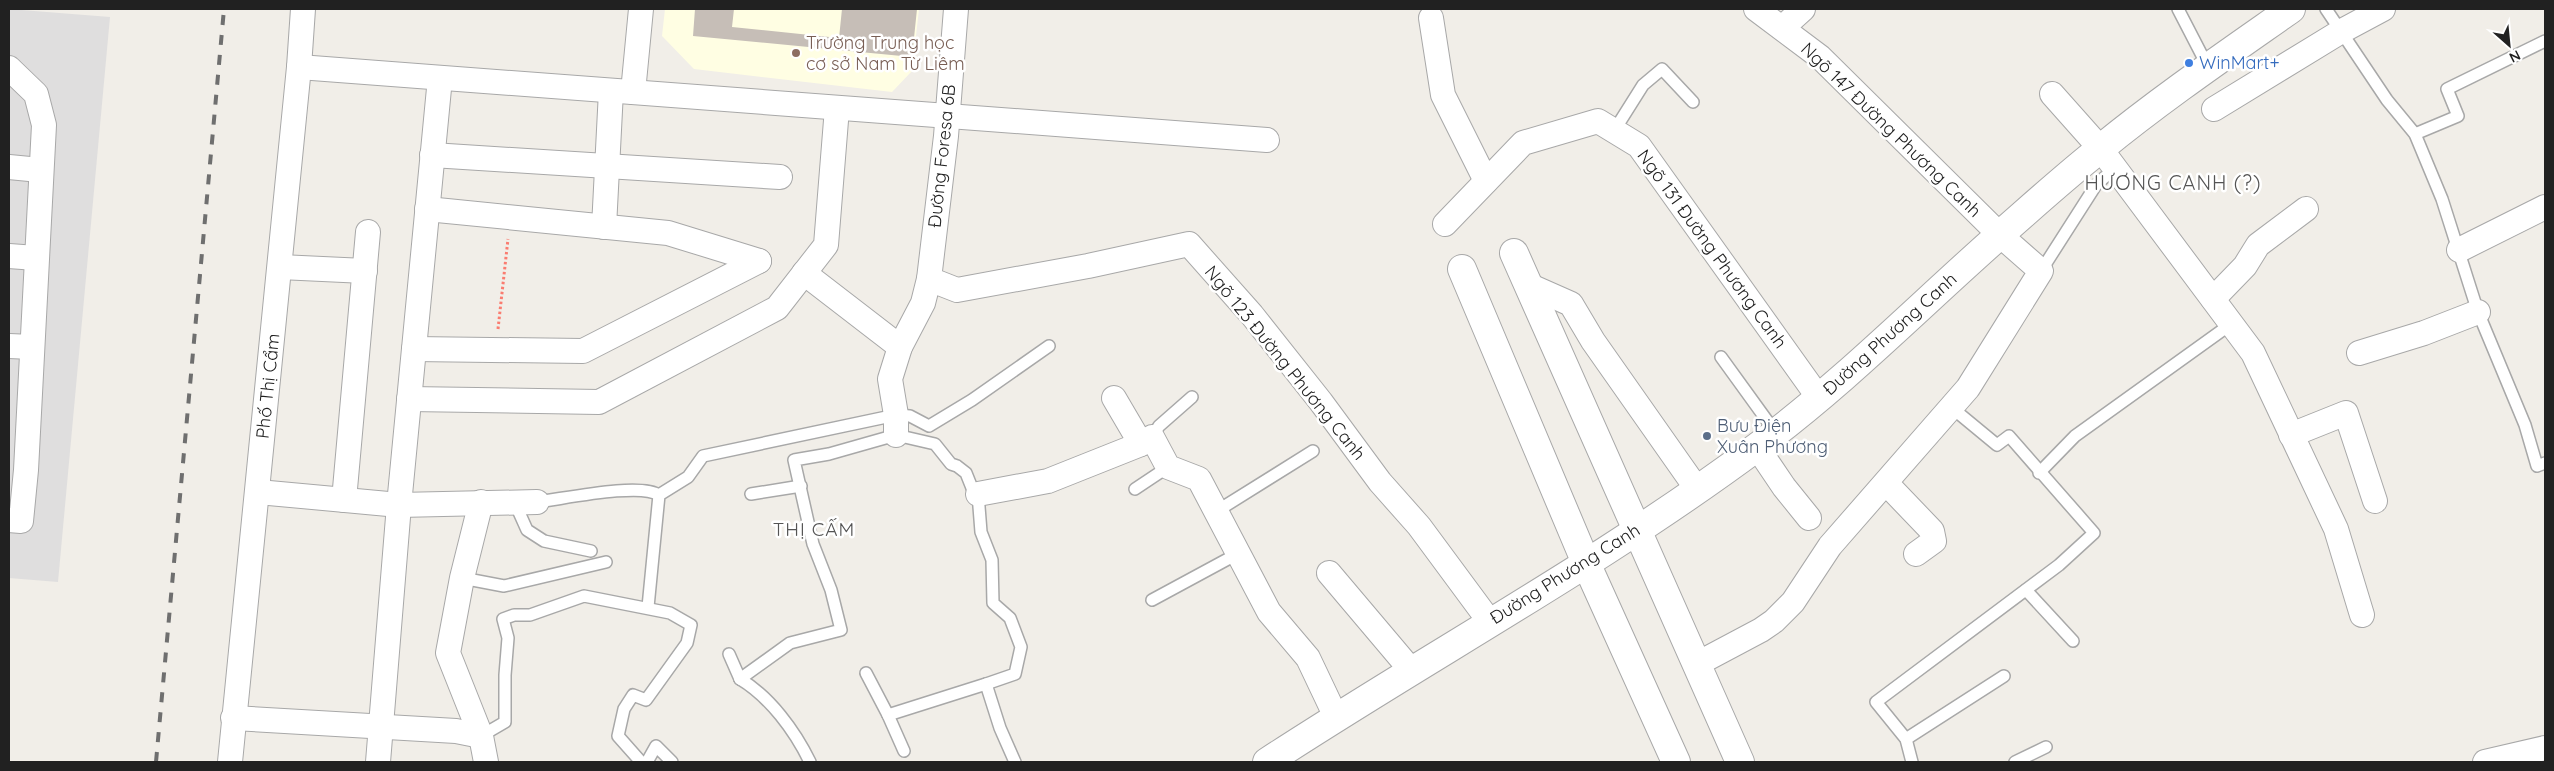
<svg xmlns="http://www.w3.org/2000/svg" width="2554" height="771" font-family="Quicksand,sans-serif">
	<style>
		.residential { fill: #dfdede }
		.education { fill: #fffee3 }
		.building { fill: #c6beb7 }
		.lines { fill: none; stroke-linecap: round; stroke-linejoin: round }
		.service-casing { stroke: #a8a8a8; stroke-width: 14 }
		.minor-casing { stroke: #a8a8a8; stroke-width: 26 }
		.tertiary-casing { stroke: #a8a8a8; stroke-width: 30 }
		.path { stroke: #fa7c70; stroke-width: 3; stroke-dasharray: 2.5 2.5; stroke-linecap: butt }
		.service { stroke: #fff; stroke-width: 11 }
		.minor { stroke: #fff; stroke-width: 24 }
		.tertiary { stroke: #fff; stroke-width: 28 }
		.rail { stroke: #6f6f6f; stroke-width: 4; stroke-dasharray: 10 10; stroke-linecap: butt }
		.education-dot { fill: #8d6e63; stroke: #fff; stroke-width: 2 }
		.shop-dot { fill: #3f7fe0; stroke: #fff; stroke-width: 2 }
		.service-dot { fill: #5c6f8a; stroke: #fff; stroke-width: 2 }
		.labels { text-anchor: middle; stroke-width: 5; stroke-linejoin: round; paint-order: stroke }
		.education-label { font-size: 18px; fill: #785e54; stroke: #fff; text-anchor: start }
		.shop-label { font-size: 18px; fill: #366cbe; stroke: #fff; text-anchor: start }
		.street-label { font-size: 18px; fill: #212121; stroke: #fff }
		.service-label { font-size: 18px; fill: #4e5e75; stroke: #fff; text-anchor: start }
		.neighbourhood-label { font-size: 19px; letter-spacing: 1px; fill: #545454; stroke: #fff }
		.quarter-label { font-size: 20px; letter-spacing: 1px; fill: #545454; stroke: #fff }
	</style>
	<rect width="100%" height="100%" fill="#f1eee8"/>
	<!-- residential -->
	<polygon class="residential" points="9,9 110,17 58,582 9,578"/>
	<!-- education -->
	<polygon class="education" points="665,9 919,9 912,71 892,92 694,69 662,36"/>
	<!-- building -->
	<polygon class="building" points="695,9 734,9 732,27 839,38 842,9 917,9 912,57 693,36"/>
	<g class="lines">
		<defs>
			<g id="service">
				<polyline points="2178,9 2208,67"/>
				<polyline points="2326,9 2387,100 2415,134 2442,199 2478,312 2525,425 2537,466 2545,463"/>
				<polyline points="1614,131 1643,85 1662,69 1693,102"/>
				<polyline points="2415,134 2458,116 2447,89 2545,41"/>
				<polyline points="2041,271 2096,185 2115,168"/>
				<polyline points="1721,357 1776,433"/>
				<polyline points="1152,437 1159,426 1192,397"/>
				<polyline points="2039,473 2075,436 2231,324"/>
				<polyline points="1135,489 1168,467"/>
				<polyline points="751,494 801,486"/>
				<polyline points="514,501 527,530 544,541 591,551"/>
				<path d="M537,502c26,-3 103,-20 122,-7"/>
				<polyline points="1217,511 1313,451"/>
				<polyline points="462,578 504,586 606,562"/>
				<polyline points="2026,590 2073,641"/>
				<polyline points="1152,600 1239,553"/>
				<polyline points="648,607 659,495 688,477 703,456 896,415 910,416 929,426 972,400 1049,346"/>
				<polyline points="729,654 740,679"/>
				<polyline points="866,673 888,715 904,751"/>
				<polyline points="740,679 790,643 841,630 831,590 813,544 794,460 829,454 896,435 935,444 951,464 957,466 966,473 972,488 978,494 981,532 992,560 993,603 1010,618 1021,647 1015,674 986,684 1000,728 1015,762"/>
				<path d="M740,679c30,18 55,52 70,83"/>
				<polyline points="888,715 986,684"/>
				<polyline points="481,736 505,722 505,675 508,638 503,619 514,615 530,615 584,596 670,613 691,625 687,643 646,700 633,695 624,709 618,736 641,762"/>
				<polyline points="1906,739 2004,676"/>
				<polyline points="647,762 656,746 672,762"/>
				<polyline points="1912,762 1906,739 1876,702 2059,565 2094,533 2009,436 1997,445 1951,407"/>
				<polyline points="2015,762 2046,747"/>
			</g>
			<g id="minor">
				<polyline points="1431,18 1443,95 1486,181"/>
				<polyline points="1782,28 1803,9"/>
				<polyline points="299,67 1267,140"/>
				<polyline points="9,68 36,94 44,125 26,470 21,521 9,520"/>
				<polyline points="633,92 641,9"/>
				<polyline points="2052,94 2100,148 2253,353 2336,529 2362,615"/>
				<polyline points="2214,109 2340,32 2383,9"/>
				<polyline points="432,155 780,177"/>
				<polyline points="9,167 40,170"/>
				<polyline points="427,209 668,233 759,261"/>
				<polyline points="1445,224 1523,143 1598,121 1639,146 1819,398"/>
				<polyline points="604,227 611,91"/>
				<polyline points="2459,250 2545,207"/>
				<polyline points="9,256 36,258"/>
				<polyline points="280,267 365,271"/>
				<polyline points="804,273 900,347"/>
				<polyline points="929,279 957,290 1088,266 1189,244 1252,315 1321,402 1380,482 1419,526 1490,622"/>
				<polyline points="1528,285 1571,304 1593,341 1697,489"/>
				<polyline points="2213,299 2245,266 2258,245 2306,209"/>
				<polyline points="9,346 32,347"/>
				<polyline points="414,349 583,351 759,261"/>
				<polyline points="2359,353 2424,333 2478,312"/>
				<polyline points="1114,398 1141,444"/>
				<polyline points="409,399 599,402 777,308 826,245 837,108"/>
				<polyline points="896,435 896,415 890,379 900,347 923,303 929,279 946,136 956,9"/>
				<polyline points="2291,435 2346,413 2375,501"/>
				<polyline points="1757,447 1784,487 1809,518"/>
				<polyline points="1886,483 1932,531 1934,541 1916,554"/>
				<polyline points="258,492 399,505 537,502"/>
				<polyline points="978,494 1048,481 1141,444 1152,437 1168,467 1199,479 1269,612 1308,658 1336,717"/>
				<polyline points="344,500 368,232"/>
				<polyline points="481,502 462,578 448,653 481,736 486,762"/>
				<polyline points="1329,573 1411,670"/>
				<polyline points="1697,664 1761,630 1774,621 1793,602 1830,546 1968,388 2041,271 2000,235 1820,57 1756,9"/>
				<polyline points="233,718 456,731 481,736"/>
				<polyline points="230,762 299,67 303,9"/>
				<polyline points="378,762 399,505 440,78"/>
				<polyline points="2485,762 2545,748"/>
			</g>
			<g id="tertiary">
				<polyline points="1514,253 1740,762"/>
				<polyline points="1462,269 1586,563 1676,762"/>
				<path d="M1267,762c162,-106 334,-199 490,-315 88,-65 164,-143 246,-215 32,-28 64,-57 97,-83 61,-50 127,-95 191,-140"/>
			</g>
		</defs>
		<!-- service casing -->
		<use href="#service" class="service-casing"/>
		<!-- minor casing -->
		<use href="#minor" class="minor-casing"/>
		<!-- tertiary casing -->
		<use href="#tertiary" class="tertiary-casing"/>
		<!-- path -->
		<polyline class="path" points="498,329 508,239"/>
		<!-- service -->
		<use href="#service" class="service"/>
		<!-- minor -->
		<use href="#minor" class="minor"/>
		<!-- tertiary -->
		<use href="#tertiary" class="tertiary"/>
		<!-- rail -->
		<polyline class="rail" points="156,762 224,9"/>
	</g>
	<!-- markers -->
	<circle class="education-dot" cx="796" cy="53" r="5"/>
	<circle class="shop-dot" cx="2189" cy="63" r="5"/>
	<circle class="service-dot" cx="1707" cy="436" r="5"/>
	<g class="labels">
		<!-- education labels -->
		<g class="education-label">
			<text x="806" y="49">Trường Trung học<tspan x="806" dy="21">cơ sở Nam Từ Liêm</tspan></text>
		</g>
		<!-- shop labels -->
		<g class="shop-label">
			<text x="2199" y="69">WinMart+</text>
		</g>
		<!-- street labels -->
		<g class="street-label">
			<text transform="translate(1891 130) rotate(44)" y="6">Ngõ 147 Đường Phương Canh</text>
			<text transform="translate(942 156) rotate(-84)" y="6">Đường Foresa 6B</text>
			<text transform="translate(1712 249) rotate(54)" y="6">Ngõ 131 Đường Phương Canh</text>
			<text transform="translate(1890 334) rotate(-42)" y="6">Đường Phương Canh</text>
			<text transform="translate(1285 363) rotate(51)" y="6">Ngõ 123 Đường Phương Canh</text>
			<text transform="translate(268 386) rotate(-84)" y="6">Phố Thị Cẩm</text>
			<text transform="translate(1565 574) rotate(-32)" y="6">Đường Phương Canh</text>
		</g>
		<!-- service labels -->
		<g class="service-label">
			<text x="1717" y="432">Bưu Điện<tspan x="1717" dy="21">Xuân Phương</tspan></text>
		</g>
		<!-- neighbourhood labels -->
		<g class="neighbourhood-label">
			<text x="814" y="536">THỊ CẤM</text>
		</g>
		<!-- quarter labels -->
		<g class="quarter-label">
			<text x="2173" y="190">HƯƠNG CANH (?)</text>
		</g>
	</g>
	<!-- border -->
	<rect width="2554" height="771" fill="none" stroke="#212121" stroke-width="20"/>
	<!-- north arrow -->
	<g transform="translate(2509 45) rotate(153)" stroke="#ffffff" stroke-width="4" paint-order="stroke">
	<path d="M0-4L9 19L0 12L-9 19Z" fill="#212121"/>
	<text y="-8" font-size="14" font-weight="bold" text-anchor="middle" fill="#212121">N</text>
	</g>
</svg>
